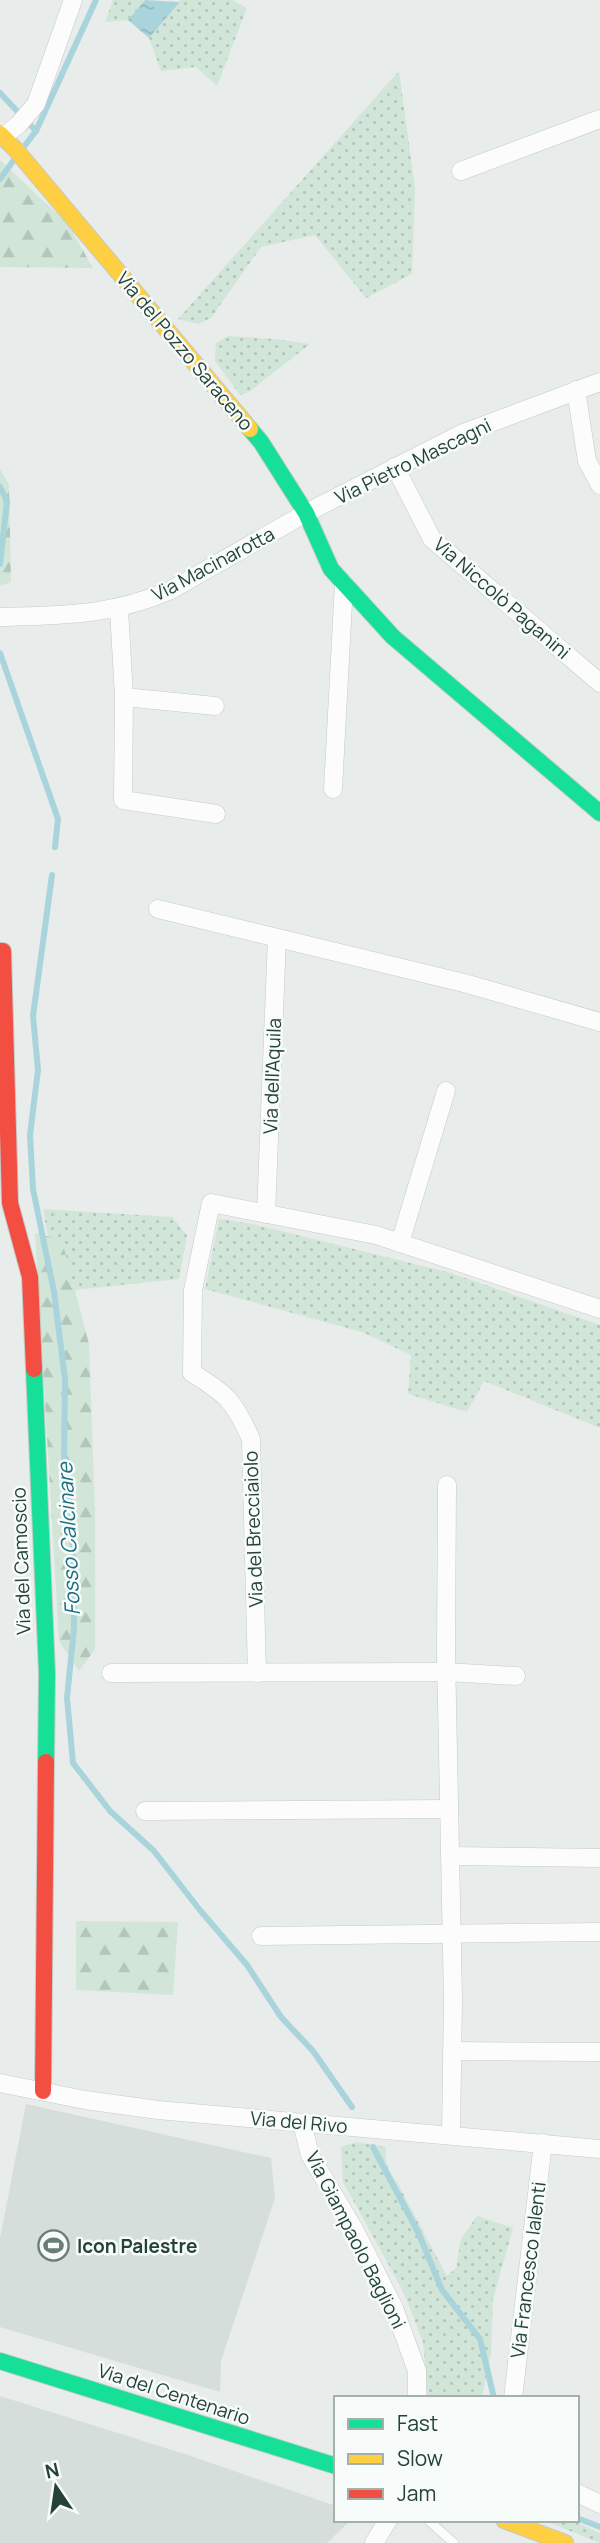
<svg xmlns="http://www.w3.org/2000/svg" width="600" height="2543" font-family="Manrope,sans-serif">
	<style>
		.built { fill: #d6dedb }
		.grass { fill: url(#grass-dots) }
		.forest { fill: url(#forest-firs) }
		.water { fill: url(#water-ripples) }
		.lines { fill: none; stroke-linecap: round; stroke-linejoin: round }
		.stream { stroke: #a9d4db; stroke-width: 6 }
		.lane-casing { stroke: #c5cac8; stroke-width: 10 }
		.street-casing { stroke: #c5cac8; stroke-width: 19 }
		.fast-casing { stroke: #c3cbc8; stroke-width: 18 }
		.slow-casing { stroke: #c3cbc8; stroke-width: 18 }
		.jam-casing { stroke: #c3cbc8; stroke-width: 18 }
		.lane { stroke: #fcfcfc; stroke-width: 9 }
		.street { stroke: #fcfcfc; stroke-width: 18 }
		.fast { stroke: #16e098; stroke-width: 16 }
		.slow { stroke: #ffcf43; stroke-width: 16 }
		.jam { stroke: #f24e42; stroke-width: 16 }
		.labels { text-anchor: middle; stroke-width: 5; stroke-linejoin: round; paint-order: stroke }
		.street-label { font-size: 19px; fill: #24423a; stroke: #f7fbf9 }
		.poi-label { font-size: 19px; font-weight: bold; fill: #24423a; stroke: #f7fbf9; text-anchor: start }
		.water-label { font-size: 21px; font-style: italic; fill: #1c6f80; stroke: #f7fbf9 }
	</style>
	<defs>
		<pattern id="grass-dots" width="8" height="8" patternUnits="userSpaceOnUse" patternTransform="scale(1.75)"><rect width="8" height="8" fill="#d1e6d8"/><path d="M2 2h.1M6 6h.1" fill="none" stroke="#b3c6ba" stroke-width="1.8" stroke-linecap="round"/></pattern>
		<pattern id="forest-firs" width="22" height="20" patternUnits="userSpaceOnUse" patternTransform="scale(1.75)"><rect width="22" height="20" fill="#d1e6d8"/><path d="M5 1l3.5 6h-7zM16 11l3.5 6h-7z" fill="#b3c6ba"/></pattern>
		<pattern id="water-ripples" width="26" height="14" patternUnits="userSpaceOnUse" patternTransform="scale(1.75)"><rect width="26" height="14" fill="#a9d4db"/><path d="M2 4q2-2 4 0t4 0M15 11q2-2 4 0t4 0" fill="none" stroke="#91b7bd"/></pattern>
	</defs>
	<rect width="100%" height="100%" fill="#e8edeb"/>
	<!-- built -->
	<g class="built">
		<polygon points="26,2104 271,2158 275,2198 221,2361 220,2392 0,2327 0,2238"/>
		<polygon points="0,2396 188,2455 336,2506 336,2520 351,2520 327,2543 0,2543"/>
	</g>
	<!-- grass -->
	<g class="grass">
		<polygon points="113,0 145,0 128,20 105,22"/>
		<polygon points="178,0 232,0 247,8 217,86 196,67 161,71 149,38 180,2"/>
		<polygon points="399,71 415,189 412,274 366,298 315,235 261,247 211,318 198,324 178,319"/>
		<polygon points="228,336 275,339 310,344 249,392 240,395 215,361 216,343"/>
		<polygon points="43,1209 172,1217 187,1235 179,1279 75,1290 62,1241 48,1237"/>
		<polygon points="219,1219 253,1224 451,1273 600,1325 600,1428 484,1381 467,1412 408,1394 411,1355 362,1332 205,1289"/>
		<path d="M356,2142l30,5c-1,15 1,23 11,35l50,94 9,-8 5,-29 16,-23 36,12 -20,71 -2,55 -9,44h-54l-5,-56 -20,-51 -60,-109 -2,-35z"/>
		<polygon points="543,2520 571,2520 600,2533 600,2543"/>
	</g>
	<!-- forest -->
	<g class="forest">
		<polygon points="0,160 68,224 93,268 0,267"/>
		<polygon points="0,469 9,484 11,582 0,586"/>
		<polygon points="35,1233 62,1240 89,1344 95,1513 95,1649 79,1671 59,1641"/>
		<polygon points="76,1921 178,1922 173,1995 76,1990"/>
	</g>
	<!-- water -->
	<polygon class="water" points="145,0 180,2 149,38 128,20"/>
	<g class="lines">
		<!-- stream -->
		<g class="stream">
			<polyline points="0,93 36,131"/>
			<polyline points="23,148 36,131 96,0"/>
			<polyline points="0,179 16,157"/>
			<polyline points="0,487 7,501 0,564"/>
			<polyline points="0,653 58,819 55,847"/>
			<polyline points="52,875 33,1016 38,1070 30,1135 33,1189 54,1292 65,1379 64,1466 73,1548 74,1628 67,1698 73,1763 110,1811 154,1851 199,1909 247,1965 281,2017 313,2051 352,2107"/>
			<polyline points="373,2147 418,2232 442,2290 480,2339 494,2398"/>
			<polyline points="577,2518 600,2527"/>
		</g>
		<defs>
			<polyline id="lane" points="428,2520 454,2543"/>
			<g id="street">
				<polyline points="3,137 19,124 36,104 73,0"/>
				<polyline points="461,171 600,119"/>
				<polyline points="576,390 587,461 600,485"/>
				<polyline points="395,467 432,539 600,683"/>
				<polyline points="119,609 124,697 123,800 216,814"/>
				<path d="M0,617c63,-2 111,-1 171,-27l135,-77 155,-79 139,-52"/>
				<polyline points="124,697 215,706"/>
				<polyline points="333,789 344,584"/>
				<polyline points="158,909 464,983 600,1022"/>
				<polyline points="266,1214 277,938"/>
				<polyline points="400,1243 446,1091"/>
				<polyline points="447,1485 446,1654 453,1999 451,2135"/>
				<polyline points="111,1673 446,1672 516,1676"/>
				<path d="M257,1673l-6,-234c-17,-38 -24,-45 -59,-66l1,-83 18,-87 165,32 224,74"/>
				<polyline points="145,1811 449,1809"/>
				<polyline points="450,1856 600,1858"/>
				<polyline points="261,1936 600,1932"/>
				<polyline points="452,2051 600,2052"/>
				<polyline points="0,2083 85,2100 158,2110 600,2149"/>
				<polyline points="302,2123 310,2155 354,2229 394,2308 417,2371 417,2398"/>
				<polyline points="513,2398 543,2143"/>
				<polyline points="577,2493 600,2504"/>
				<polyline points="374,2543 388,2520"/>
			</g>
			<g id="fast">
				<polyline points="250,429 261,442 306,513 331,569 393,637 600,813"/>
				<polyline points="34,1369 47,1673 46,1762"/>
				<polyline points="0,2361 336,2466"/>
			</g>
			<g id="slow">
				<polyline points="0,134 16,150 250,429"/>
				<polyline points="504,2520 565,2543"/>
			</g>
			<g id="jam">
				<polyline points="0,951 3,951 10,1203 30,1277 34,1369"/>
				<polyline points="43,2091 46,1762"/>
			</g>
		</defs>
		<!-- lane casing -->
		<use href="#lane" class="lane-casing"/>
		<!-- street casing -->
		<use href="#street" class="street-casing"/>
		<!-- fast casing -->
		<use href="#fast" class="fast-casing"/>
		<!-- slow casing -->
		<use href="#slow" class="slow-casing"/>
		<!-- jam casing -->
		<use href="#jam" class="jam-casing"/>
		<!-- lane -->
		<use href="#lane" class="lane"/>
		<!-- street -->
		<use href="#street" class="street"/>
		<!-- fast -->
		<use href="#fast" class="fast"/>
		<!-- slow -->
		<use href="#slow" class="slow"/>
		<!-- jam -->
		<use href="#jam" class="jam"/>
	</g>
	<!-- icons -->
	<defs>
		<symbol id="stadium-ring" viewBox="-11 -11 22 22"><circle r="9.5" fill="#f7fbf9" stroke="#697e78" stroke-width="1.5"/><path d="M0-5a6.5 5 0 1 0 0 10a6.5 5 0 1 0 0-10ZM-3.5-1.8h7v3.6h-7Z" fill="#697e78"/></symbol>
	</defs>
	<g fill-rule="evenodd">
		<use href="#stadium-ring" x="36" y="2228" width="35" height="35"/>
	</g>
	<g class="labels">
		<!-- street labels -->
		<g class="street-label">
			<text transform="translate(185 351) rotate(50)" y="7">Via del Pozzo Saraceno</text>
			<text transform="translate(413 461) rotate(-26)" y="7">Via Pietro Mascagni</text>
			<text transform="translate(213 564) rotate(-28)" y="7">Via Macinarotta</text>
			<text transform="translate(502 598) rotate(41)" y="7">Via Niccolò Paganini</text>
			<text transform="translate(272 1076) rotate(-88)" y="7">Via dell'Aquila</text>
			<text transform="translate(253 1529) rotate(-92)" y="7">Via del Brecciaiolo</text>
			<text transform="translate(21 1561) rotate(-92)" y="7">Via del Camoscio</text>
			<text transform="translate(299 2122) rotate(5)" y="7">Via del Rivo</text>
			<text transform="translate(356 2240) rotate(63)" y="7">Via Giampaolo Baglioni</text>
			<text transform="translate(528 2270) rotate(-83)" y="7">Via Francesco Ialenti</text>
			<text transform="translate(174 2394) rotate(18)" y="7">Via del Centenario</text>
		</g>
		<!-- poi labels -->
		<g class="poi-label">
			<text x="77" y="2253">Icon Palestre</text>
		</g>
		<!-- water labels -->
		<g class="water-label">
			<text transform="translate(69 1539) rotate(-93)" y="7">Fosso Calcinare</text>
		</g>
	</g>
	<!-- legend -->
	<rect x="334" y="2396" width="245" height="126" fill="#f7fbf9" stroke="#a3b1ad" stroke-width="2"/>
	<rect x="348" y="2419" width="35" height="10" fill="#16e098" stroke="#a3b1ad" stroke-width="2"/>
	<text x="397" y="2431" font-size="21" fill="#24423a">Fast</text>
	<rect x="348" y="2454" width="35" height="10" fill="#ffcf43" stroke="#a3b1ad" stroke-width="2"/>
	<text x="397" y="2466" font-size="21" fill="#24423a">Slow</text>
	<rect x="348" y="2489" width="35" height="10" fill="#f24e42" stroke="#a3b1ad" stroke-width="2"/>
	<text x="397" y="2501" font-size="21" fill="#24423a">Jam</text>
	<!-- north arrow -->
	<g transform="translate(56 2487) rotate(347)" stroke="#f7fbf9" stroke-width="5" paint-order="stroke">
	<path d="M0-5L12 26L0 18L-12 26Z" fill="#24423a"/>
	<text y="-10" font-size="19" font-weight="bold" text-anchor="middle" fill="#24423a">N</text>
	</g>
</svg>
